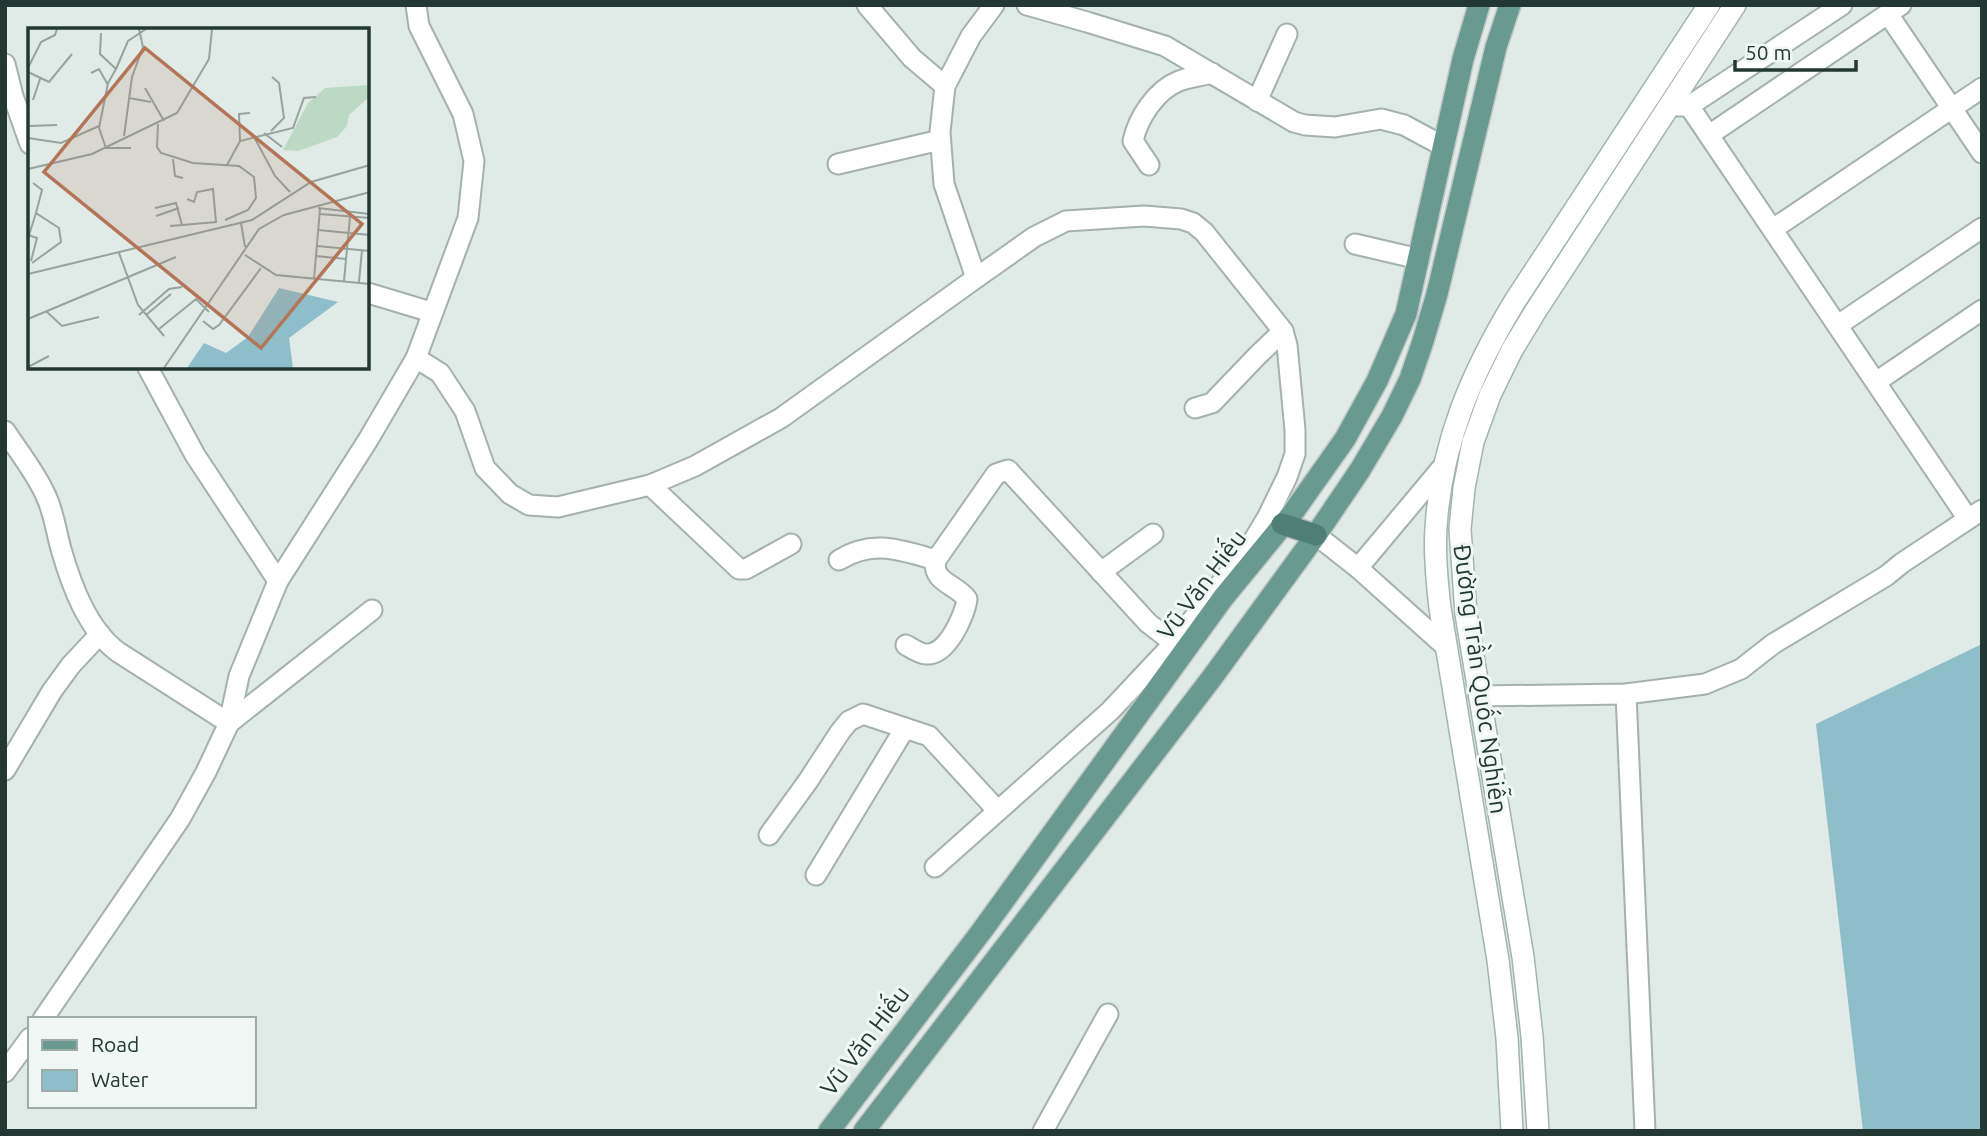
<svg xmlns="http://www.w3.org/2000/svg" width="1987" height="1136" font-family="Ubuntu,sans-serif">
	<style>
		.water { fill: #8ebec9 }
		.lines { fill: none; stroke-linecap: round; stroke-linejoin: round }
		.minor-casing { stroke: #a4b1ad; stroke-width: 23 }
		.secondary-casing { stroke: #a1b4ae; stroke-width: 24 }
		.primary-casing { stroke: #c1c7c6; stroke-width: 24 }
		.trunk-casing { stroke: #c1c7c6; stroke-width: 24 }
		.minor { stroke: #fff; stroke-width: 19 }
		.secondary { stroke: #fff; stroke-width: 21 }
		.primary { stroke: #699a90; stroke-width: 21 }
		.trunk { stroke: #4e7e74; stroke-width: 21 }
		.labels { text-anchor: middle; stroke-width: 6; stroke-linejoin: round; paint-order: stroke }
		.street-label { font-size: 24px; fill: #233833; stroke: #f0f7f4 }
		.inset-road { fill: none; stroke: #94a39e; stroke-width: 2 }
		.view { fill: #b37558; fill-opacity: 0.15; stroke: #b37558; stroke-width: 3.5 }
		.inset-edge { fill: none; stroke: #233833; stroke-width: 3.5 }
	</style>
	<rect width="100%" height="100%" fill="#e0eae6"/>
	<!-- water -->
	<polygon class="water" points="1982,644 1982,1131 1863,1131 1816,724"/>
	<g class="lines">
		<defs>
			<g id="minor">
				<polyline points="867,5 912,58 945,86"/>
				<polyline points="1027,5 1087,22 1165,46 1294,122 1305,125 1335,127 1381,119 1404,125 1443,146"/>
				<polyline points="1888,14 1982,153"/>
				<polyline points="5,64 13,96 30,144"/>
				<polyline points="1257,101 1287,34"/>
				<polyline points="1678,106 1689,106 1842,5"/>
				<polyline points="1689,106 1968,519"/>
				<polyline points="1709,135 1901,5"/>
				<polyline points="838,164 940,140"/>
				<path d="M1149,165l-16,-24c5,-23 23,-51 46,-60 10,-4 22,-5 33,-8"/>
				<polyline points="1773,229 1982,88"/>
				<polyline points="1355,244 1419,259"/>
				<polyline points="976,278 944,184 940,132 945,86 971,36 994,5"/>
				<polyline points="368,293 431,312"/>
				<polyline points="1838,325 1982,228"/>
				<polyline points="416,358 440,373 465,411 485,468 510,494 529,505 558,507 650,485 695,466 781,418 976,278 1034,237 1066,221 1144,216 1181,219 1193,223 1204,232 1283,331 1287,345 1295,430 1295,454 1287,477 1267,518 1249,548 1214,592"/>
				<polyline points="148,368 195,455 278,581"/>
				<polyline points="1876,382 1982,310"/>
				<polyline points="1195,408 1212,403 1257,356 1283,331"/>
				<path d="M5,431c14,21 31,42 41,65 8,17 10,35 15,53 10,35 26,80 57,103l111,71 143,-113"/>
				<polyline points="650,485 739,569 746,569 791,544"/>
				<polyline points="1316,535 1358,568 1446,647"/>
				<path d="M839,560c34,-21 61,-10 97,0"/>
				<polyline points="1358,568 1445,464"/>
				<polyline points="1101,572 1153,534"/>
				<path d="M906,645c5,3 14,9 20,9 21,2 39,-39 41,-55 -11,-15 -36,-17 -31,-39l60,-86 12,-4 140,153 26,20"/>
				<polyline points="1626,694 1645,1131"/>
				<polyline points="1479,696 1626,694 1705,684 1741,669 1773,644 1886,576 1902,563 1982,510"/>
				<polyline points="5,770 52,691 71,665 100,634"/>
				<polyline points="769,835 808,781 840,732 849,721 863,714 929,736 997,810"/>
				<polyline points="935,867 1110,711 1174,643 1214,592 1223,598"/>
				<polyline points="816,875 905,728"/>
				<polyline points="43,1019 180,819 206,772 229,723 239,676 278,581 368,440 416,358 468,218 474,161 463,114 419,26 416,5"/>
				<polyline points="5,1072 30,1038"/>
				<polyline points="1043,1131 1108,1014"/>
			</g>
			<g id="secondary">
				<path d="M1512,1131l-5,-93 -9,-78 -58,-352c-3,-26 -6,-54 -4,-80 5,-85 36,-156 79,-227l194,-296"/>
				<polyline points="1538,1131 1532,1036 1523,957 1466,614 1460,529 1464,488 1473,442 1490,395 1512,350 1535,312 1735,5"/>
			</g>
			<g id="primary">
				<polyline points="829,1131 981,932 1223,598 1292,514 1345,439 1377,381 1406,314 1463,59 1479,5"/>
				<polyline points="864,1131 1211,679 1316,535 1360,470 1392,416 1410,379 1423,341 1437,294 1496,47 1510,5"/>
			</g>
			<polyline id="trunk" points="1282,524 1316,535"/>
		</defs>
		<!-- minor casing -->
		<use href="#minor" class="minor-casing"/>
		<!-- secondary casing -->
		<use href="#secondary" class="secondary-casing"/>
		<!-- primary casing -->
		<use href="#primary" class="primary-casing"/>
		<!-- trunk casing -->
		<use href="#trunk" class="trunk-casing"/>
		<!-- minor -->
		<use href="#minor" class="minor"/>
		<!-- secondary -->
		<use href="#secondary" class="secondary"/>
		<!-- primary -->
		<use href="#primary" class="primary"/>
		<!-- trunk -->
		<use href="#trunk" class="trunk"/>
	</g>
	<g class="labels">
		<!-- street labels -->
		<g class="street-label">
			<text transform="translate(1202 585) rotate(-53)" y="8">Vũ Văn Hiếu</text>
			<text transform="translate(1480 679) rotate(82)" y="8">Đường Trần Quốc Nghiễn</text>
			<text transform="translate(865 1041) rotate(-53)" y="8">Vũ Văn Hiếu</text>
		</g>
	</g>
	<!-- overview -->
	<g transform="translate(28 28)">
		<rect width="341" height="341" fill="#e0eae6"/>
		<path d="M341,57v12l-20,18 -2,11 -10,11 -39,14 -15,-1 25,-47 17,-15z" fill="#bbd9c4"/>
		<path d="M251,260l59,14 -49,36 4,30h-106l17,-25 22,10 22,-16z" fill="#8ebec9"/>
		<path class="inset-road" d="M73,5l-1,21 16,15 -8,14 -9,45 7,20h25M0,40l13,-26 14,-7 2,-6M88,41l12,-28 18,-12M0,44l21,10 23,-28M63,45l8,-4 9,16M117,60l19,33M101,70l22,4M5,72l7,-21M130,96l-1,23 4,6 32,10 46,3 15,11 2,21 -8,12 -23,10M0,98l29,-1M243,103l13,-13 -5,-35 -7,-6M236,105l18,14M96,108l8,-59 11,-30 -4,-18M226,109l21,39 15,16M0,110l33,5 38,-17M212,113l-1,-27 11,-1M145,131l2,17 8,2M199,137l13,-24 53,-13 11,-30 12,-1M0,141l64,-15 85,-41 32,-54 3,-30M159,171l7,3 3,-10 16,-3 3,33M127,180l21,-5 6,22M290,180l52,6M292,186l50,4M128,188l23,-8M213,195l4,24M142,198l47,-4M290,202l52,5M0,207l9,3 -6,23M1,207l7,-22M289,218l53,5M91,225l19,52 26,31M217,227l31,20 94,9M288,228l30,3M4,235l29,-21 -2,-14 -23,-15 6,-23 -9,-7M0,246l224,-54 59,-38 59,-17M286,251l6,-70M316,253l6,-64M331,254l3,-32M18,283l16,15 37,-9M111,287l30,-26 13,-2M118,287l25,-21M0,291l148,-62M175,293l10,8 6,-4 42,-57M131,301l37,-30 13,13M0,339l21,-11M136,340l95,-139 25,-14 86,-23"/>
		<path class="view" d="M117,20l217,176 -101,124 -217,-176z"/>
		<rect width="341" height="341" class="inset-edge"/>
	</g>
	<!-- border -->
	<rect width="1987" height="1136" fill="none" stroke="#233833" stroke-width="14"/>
	<!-- legend -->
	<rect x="28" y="1017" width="228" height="91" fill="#f0f7f4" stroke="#9eaba7" stroke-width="2"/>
	<rect x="42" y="1040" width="35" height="10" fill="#699a90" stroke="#9eaba7" stroke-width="2"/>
	<text x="91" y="1052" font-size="21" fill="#233833">Road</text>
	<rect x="42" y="1070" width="35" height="21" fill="#8ebec9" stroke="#9eaba7" stroke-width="2"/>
	<text x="91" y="1087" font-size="21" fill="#233833">Water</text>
	<!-- scale -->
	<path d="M1735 60v10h121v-10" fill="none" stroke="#233833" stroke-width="3.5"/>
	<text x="1745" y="60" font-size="21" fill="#233833" stroke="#f0f7f4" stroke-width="5" paint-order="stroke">50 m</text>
</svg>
